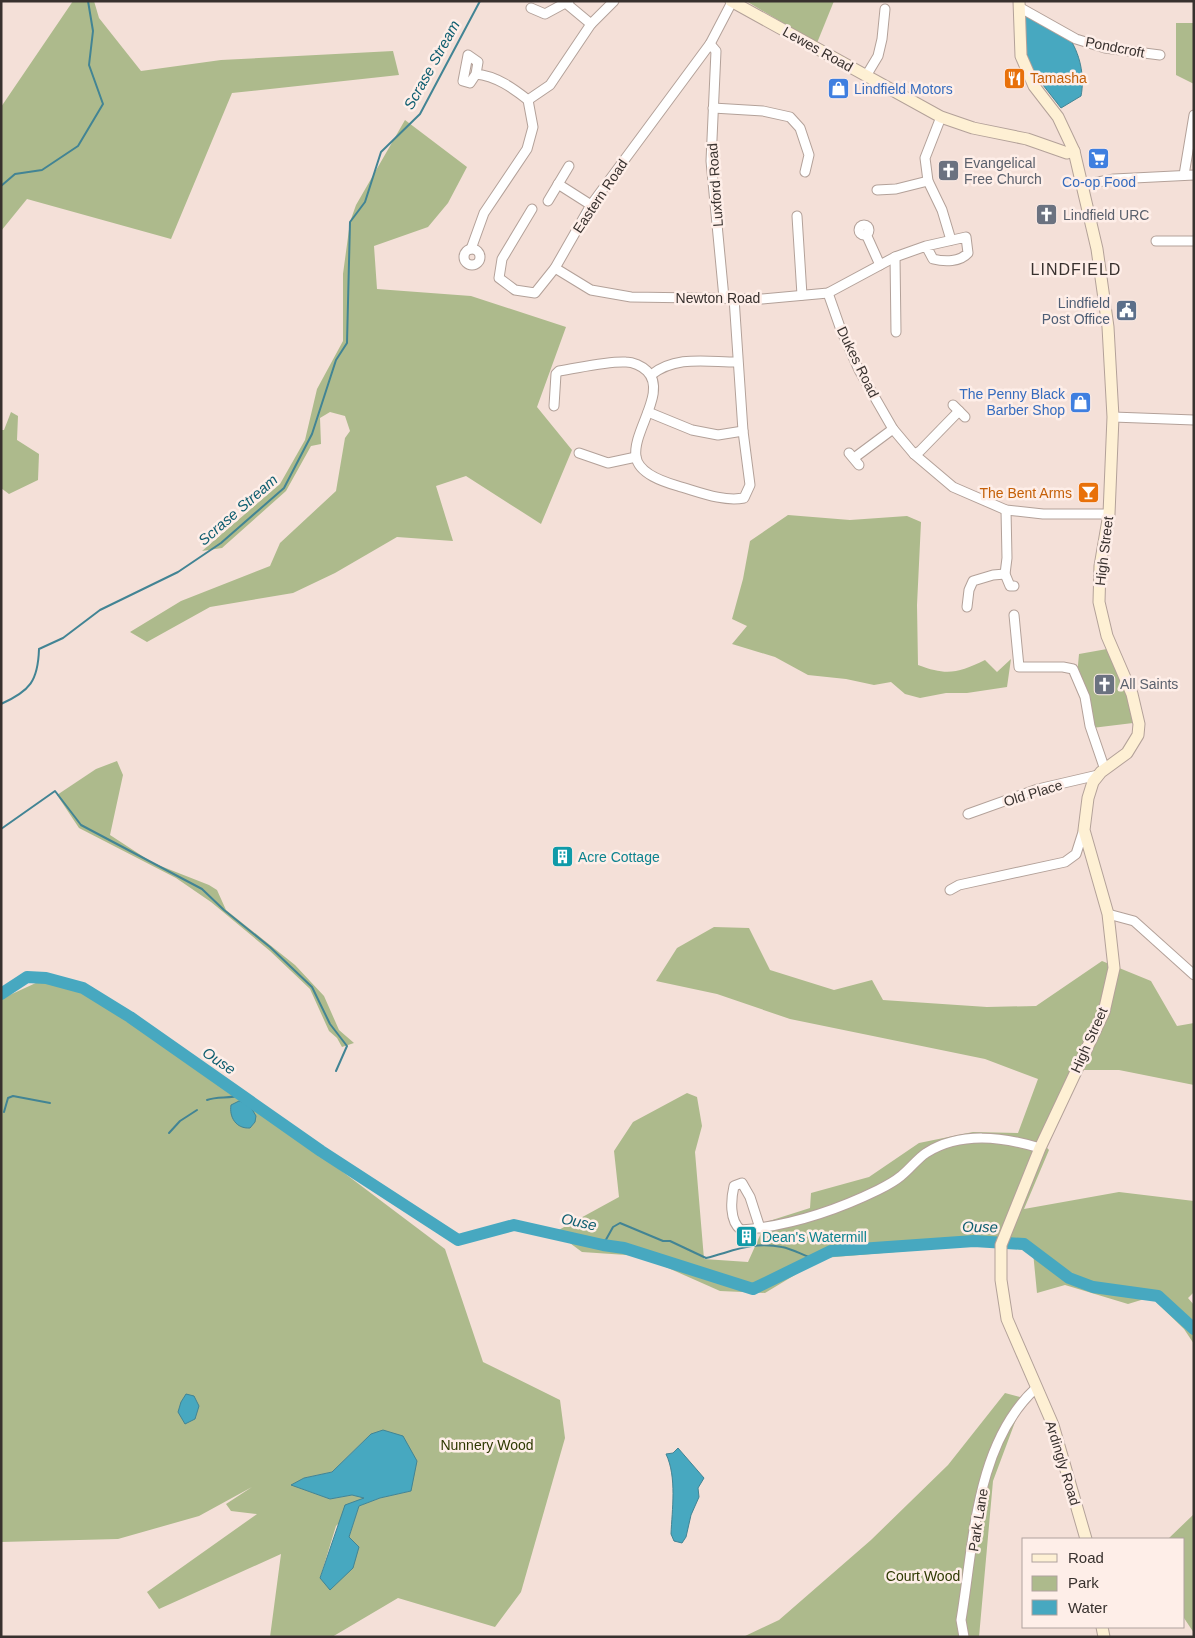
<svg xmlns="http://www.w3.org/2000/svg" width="1195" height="1638" font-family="Helvetica,sans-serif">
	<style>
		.green { fill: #adba8c; fill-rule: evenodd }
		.water { fill: #47a8c0; stroke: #428494 }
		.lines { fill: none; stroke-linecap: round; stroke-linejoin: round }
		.stream { stroke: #428494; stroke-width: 2 }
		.river { stroke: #47a8c0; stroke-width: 12 }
		.street-casing { stroke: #b3a199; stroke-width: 11 }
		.secondary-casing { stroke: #b3a199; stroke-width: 13 }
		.street { stroke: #fff; stroke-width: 9 }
		.secondary { stroke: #fef0d4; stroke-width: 11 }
		.labels { text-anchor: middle; stroke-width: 5; stroke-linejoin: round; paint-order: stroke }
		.street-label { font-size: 14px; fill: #38312e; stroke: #feeee8 }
		.food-label { font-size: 14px; fill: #c56008; stroke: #feeee8; text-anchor: start }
		.shop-label { font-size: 14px; fill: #366cbe; stroke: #feeee8; text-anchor: start }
		.worship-label { font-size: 14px; fill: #5b616d; stroke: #feeee8; text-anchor: start }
		.service-label { font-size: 14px; fill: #4e5e75; stroke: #feeee8; text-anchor: end }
		.culture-label { font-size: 14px; fill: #0d838f; stroke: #feeee8; text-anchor: start }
		.park-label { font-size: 14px; fill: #2e3902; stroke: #feeee8 }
		.water-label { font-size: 15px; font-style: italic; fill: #0e5e70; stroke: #feeee8 }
		.quarter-label { font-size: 16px; letter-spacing: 1px; fill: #38312e; stroke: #feeee8 }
	</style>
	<rect width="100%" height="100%" fill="#f4e0d8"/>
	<!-- green -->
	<g class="green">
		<polygon points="73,1 94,1 99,18 141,71 221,60 393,51 399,75 232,93 171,239 27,199 1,231 1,107"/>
		<polygon points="746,1 834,1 817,43"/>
		<polygon points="1176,23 1194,23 1194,84 1176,75"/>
		<polygon points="405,120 467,167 448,203 428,227 374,246 377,289 471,296 566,327 537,407 572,450 541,524 466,476 436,486 453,541 397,537 335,573 293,593 210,607 147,642 130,632 181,601 270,566 280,543 336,491 345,438 350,431 345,416 330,412 320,418 321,444 311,446 286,491 222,548 202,551 280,484 305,440 317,389 343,341 343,274 350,222 356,205"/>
		<polygon points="11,412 18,416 17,440 39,454 38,480 9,494 1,488 1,430 4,430"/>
		<path d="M788,515l62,5 57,-4 14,6 -4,83 1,60c29,11 40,8 67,-5l12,12 14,-13 -4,28 -40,6h-21l-26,5 -15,-4 -14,-12 -17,3 -28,-6 -38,-4 -33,-18 -43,-13 15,-18 -15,-7 11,-40 7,-38z"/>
		<polygon points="1107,649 1128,697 1133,723 1092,728 1077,676 1079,654"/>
		<polygon points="117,761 123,775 110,835 153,863 209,885 217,890 226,910 295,965 324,996 339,1030 354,1043 342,1047 337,1038 329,1031 310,989 270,951 211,902 176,878 79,828 57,795 96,769"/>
		<polygon points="714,927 749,928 770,970 834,990 872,980 883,1000 987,1007 1036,1006 1102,961 1151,981 1177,1026 1194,1023 1194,1085 1119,1070 1071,1070 1039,1139 1049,1150 1024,1209 1119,1192 1194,1201 1194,1292 1188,1298 1194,1305 1194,1344 1184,1329 1151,1297 1128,1304 1065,1285 1037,1293 1033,1252 992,1244 823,1258 765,1293 720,1291 641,1256 582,1252 555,1232 619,1197 614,1151 633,1122 687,1093 697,1097 702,1126 695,1152 704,1259 748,1262 766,1222 810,1208 811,1193 869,1177 919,1143 973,1132 1018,1133 1038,1079 985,1059 790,1019 717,994 656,981 677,948"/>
		<path d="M38,982l15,1 31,8 96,61 62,44 203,153 38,113 77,38 5,38 -44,154 -26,35 -97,-29 -66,39h-62l11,-83 -122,55 -12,-17 110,-78 -26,-3 -5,-7 26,-17 -53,29 -81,23 -117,3v-543zM371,1434l40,57 -31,7 -21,8 -10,31 -29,41 16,-52 29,-28 -13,-3 -22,4 -38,-14 12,-7 28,-6z"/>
		<polygon points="1005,1393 1024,1398 993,1481 979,1637 743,1637 779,1620 871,1540 948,1465"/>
		<polygon points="1194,1514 1194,1633 1184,1618 1184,1539 1168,1539"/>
	</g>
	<!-- water -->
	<g class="water">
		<path d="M1025,14l43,22c12,17 17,40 13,60l-20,12 -29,-37 -6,-19z"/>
		<path d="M239,1101l10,3 7,12 -1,6 -5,6c-14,1 -21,-11 -19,-23z"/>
		<polygon points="186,1394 194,1396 199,1406 195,1419 185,1424 178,1412 181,1402"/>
		<polygon points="383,1430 403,1436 417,1461 411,1491 380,1498 359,1506 349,1537 359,1547 353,1568 330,1590 320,1578 345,1505 364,1498 352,1495 330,1499 291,1485 304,1478 332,1472 371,1434"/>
		<path d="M678,1448l26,30 -6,10 1,9 -8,18 -5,22 -4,6 -8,-2 -3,-7c1,-24 6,-57 -5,-80l7,-1z"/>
	</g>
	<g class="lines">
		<!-- stream -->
		<g class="stream">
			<polyline points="1,186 15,174 42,170 78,146 103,104 89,65 93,31 88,1"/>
			<path d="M1,704c29,-13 37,-23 38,-55l24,-11 37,-28 78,-38 43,-29 63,-55 28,-54 24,-74 11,-17 3,-121 15,-20 16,-50 39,-38 60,-113"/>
			<polyline points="1,829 55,791 81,825 202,889 224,910 270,947 312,987 330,1024 347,1046 336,1071"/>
			<path d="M207,1100c11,-4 22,-1 34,-5"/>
			<polyline points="4,1112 8,1098 13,1096 50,1103"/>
			<polyline points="169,1133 180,1121 197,1110"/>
			<path d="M603,1245l10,-18 7,-4 43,18h7l36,17c28,-7 47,-17 76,-11 11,2 22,9 33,12"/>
		</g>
		<!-- river -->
		<polyline class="river" points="1,994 27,977 46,978 83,988 130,1017 321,1151 458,1240 514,1225 603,1245 624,1248 753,1289 831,1251 974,1241 1024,1244 1069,1278 1093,1287 1158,1296 1194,1329"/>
		<defs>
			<g id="street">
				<polyline points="567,4 591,24"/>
				<polyline points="1019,7 1076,39 1105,48 1160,55"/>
				<polyline points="531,8 545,14 569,1"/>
				<polyline points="710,44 716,51 711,161 724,298"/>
				<path d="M476,74l2,-12 -10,-7 -5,26 7,2 6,-9c20,2 37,14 52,26"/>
				<polyline points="866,76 878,56 882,39 885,9"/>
				<polyline points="713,108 763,111 790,117 800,128 809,155 805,172"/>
				<polyline points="941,117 925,158 928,181 942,210 951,240"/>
				<polyline points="1184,175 1194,115"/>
				<polyline points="558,184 591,205"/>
				<polyline points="1082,185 1114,179 1194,175"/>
				<polyline points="877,190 896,189 928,181"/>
				<polyline points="548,201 569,166"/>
				<polyline points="532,209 502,259 499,278 515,290 535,293 555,268 591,205 710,44 732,2"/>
				<polyline points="797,216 802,295"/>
				<circle cx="864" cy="230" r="5"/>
				<polyline points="866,234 880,265"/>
				<polyline points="1156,241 1194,241"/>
				<polyline points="471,249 484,213 527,149 533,127 528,100 550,85 591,24 614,1"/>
				<circle cx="472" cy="257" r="8"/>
				<polyline points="895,257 896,332"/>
				<path d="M555,268l36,22 40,7 131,2 66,-6 67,-36 31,-11 40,-9 2,16c-8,9 -23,9 -35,6l-7,-13"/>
				<polyline points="828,293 841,330 859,370 893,429 914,454 953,487 1006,510 1043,514 1109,514"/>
				<path d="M651,375c25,-20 56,-13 86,-13"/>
				<polyline points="953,405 965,417"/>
				<path d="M554,406l2,-32 3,-3c20,-3 47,-10 67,-9 7,0 16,4 21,9 21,21 -15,60 -11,86 3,17 28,25 42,29 21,6 45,16 66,12l6,-13 -7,-54 -9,-133"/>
				<polyline points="648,412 692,430 718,435 743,431"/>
				<polyline points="1113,417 1194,420"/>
				<polyline points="579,453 608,463 636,457"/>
				<polyline points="849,453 859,465"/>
				<polyline points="914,454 920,451 959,411"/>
				<polyline points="854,458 893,429"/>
				<polyline points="1006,510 1007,558 1005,574 1010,586 1014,586"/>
				<polyline points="967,607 969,590 973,581 993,575 1005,574"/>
				<polyline points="1014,615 1019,667 1063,667 1073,669 1085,697 1090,726 1103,764 1107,768"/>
				<polyline points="968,814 1038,789 1098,775"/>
				<polyline points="950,890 959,885 1065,862 1076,854 1083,832"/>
				<polyline points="1108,914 1134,921 1194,975"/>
				<path d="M760,1228l-10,-31 -8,-14 -8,3c-3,13 -5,35 7,44 48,-4 94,-19 137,-40 8,-4 17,-9 23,-14 9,-7 16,-17 25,-23 35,-22 77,-16 114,-5"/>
				<path d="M964,1637l-3,-17c13,-77 14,-176 75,-232"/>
			</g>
			<g id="secondary">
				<polyline points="731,1 941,117 973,128 1027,139 1067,153 1074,151"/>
				<polyline points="1019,1 1021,56 1034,86 1058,117 1074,151 1097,249 1108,327 1113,417 1109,514 1100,566 1099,602 1107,636 1132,694 1139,724 1138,735 1127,753 1101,772 1093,782 1088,798 1084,830 1108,914 1114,968 1104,1012 1040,1148 1001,1245 1001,1280 1007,1319 1053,1425 1086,1539"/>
				<polyline points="1102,1627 1104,1637"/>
			</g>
		</defs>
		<!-- street casing -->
		<use href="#street" class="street-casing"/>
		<!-- secondary casing -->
		<use href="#secondary" class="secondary-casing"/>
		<!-- street -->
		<use href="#street" class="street"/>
		<!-- secondary -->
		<use href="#secondary" class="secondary"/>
	</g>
	<!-- icons -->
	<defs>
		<symbol id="restaurant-square" viewBox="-11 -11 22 22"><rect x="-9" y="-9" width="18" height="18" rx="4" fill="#e8710a" stroke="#feeee8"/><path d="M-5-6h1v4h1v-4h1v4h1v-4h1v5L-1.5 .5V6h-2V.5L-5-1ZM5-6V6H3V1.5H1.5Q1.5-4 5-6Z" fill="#fff"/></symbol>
		<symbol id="shop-square" viewBox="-11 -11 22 22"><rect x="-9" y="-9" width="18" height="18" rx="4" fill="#3f7fe0" stroke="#feeee8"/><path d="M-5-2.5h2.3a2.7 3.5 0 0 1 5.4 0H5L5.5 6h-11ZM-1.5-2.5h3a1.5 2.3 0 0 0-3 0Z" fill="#fff"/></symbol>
		<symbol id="supermarket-square" viewBox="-11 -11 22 22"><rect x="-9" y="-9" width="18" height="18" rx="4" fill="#3f7fe0" stroke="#feeee8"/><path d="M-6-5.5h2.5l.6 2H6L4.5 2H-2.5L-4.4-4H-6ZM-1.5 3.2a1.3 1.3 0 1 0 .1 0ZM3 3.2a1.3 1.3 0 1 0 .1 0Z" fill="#fff"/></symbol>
		<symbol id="church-square" viewBox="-11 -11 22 22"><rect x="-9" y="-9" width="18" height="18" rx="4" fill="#6b7280" stroke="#feeee8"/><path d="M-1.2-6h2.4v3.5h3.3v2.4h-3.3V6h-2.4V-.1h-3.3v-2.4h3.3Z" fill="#fff"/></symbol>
		<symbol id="civic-square" viewBox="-11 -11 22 22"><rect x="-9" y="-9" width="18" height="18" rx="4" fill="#5c6f8a" stroke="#feeee8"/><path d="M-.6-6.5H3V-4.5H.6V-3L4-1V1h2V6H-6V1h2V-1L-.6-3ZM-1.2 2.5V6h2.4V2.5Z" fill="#fff"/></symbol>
		<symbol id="bar-square" viewBox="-11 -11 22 22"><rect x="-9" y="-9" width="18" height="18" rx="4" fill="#e8710a" stroke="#feeee8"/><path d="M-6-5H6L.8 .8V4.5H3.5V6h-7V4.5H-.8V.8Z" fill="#fff"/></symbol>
		<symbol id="building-square" viewBox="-11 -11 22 22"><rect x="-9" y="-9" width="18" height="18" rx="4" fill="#0f9aa8" stroke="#feeee8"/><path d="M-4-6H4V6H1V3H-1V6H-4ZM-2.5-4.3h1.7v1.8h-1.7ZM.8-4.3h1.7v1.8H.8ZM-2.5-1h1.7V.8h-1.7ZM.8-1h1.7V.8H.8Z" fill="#fff"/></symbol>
	</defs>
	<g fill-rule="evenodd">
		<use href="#restaurant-square" x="1002" y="66" width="25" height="25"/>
		<use href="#shop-square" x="826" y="76" width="25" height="25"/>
		<use href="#supermarket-square" x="1086" y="146" width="25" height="25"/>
		<use href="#church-square" x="936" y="158" width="25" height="25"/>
		<use href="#church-square" x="1034" y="202" width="25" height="25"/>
		<use href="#civic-square" x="1114" y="298" width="25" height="25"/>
		<use href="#shop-square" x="1068" y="390" width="25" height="25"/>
		<use href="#bar-square" x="1076" y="480" width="25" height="25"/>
		<use href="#church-square" x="1092" y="672" width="25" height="25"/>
		<use href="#building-square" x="550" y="844" width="25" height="25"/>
		<use href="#building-square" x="734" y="1224" width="25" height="25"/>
	</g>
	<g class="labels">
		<!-- street labels -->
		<g class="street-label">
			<text transform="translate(1115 47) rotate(11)" y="5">Pondcroft</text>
			<text transform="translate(818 49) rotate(29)" y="5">Lewes Road</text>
			<text transform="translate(715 185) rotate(-94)" y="5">Luxford Road</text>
			<text transform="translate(600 196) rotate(-56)" y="5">Eastern Road</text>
			<text x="718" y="303">Newton Road</text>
			<text transform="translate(858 362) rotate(64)" y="5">Dukes Road</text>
			<text transform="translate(1104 551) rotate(-83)" y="5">High Street</text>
			<text transform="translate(1033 793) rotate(-17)" y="5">Old Place</text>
			<text transform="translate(1089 1040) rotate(-66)" y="5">High Street</text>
			<text transform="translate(1063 1463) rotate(73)" y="5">Ardingly Road</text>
			<text transform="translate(978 1520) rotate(-81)" y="5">Park Lane</text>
		</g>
		<!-- food labels -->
		<g class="food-label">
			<text x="1030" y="83">Tamasha</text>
			<text x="1072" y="498" text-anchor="end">The Bent Arms</text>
		</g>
		<!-- shop labels -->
		<g class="shop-label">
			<text x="854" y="94">Lindfield Motors</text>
			<text x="1099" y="187" text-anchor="middle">Co-op Food</text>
			<text x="1065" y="399" text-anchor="end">The Penny Black<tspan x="1065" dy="16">Barber Shop</tspan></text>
		</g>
		<!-- worship labels -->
		<g class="worship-label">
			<text x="964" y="168">Evangelical<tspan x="964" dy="16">Free Church</tspan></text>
			<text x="1063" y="220">Lindfield URC</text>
			<text x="1120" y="689">All Saints</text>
		</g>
		<!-- service labels -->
		<g class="service-label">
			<text x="1110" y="308">Lindfield<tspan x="1110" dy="16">Post Office</tspan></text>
		</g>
		<!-- culture labels -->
		<g class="culture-label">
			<text x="578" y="862">Acre Cottage</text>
			<text x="762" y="1242">Dean's Watermill</text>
		</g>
		<!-- park labels -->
		<g class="park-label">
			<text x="487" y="1450">Nunnery Wood</text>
			<text x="923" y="1581">Court Wood</text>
		</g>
		<!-- water labels -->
		<g class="water-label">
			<text transform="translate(432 65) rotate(-61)" y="5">Scrase Stream</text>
			<text transform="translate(238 510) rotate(-41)" y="5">Scrase Stream</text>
			<text transform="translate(219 1061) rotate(34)" y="5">Ouse</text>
			<text transform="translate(579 1222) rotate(12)" y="5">Ouse</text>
			<text transform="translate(980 1227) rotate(1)" y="5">Ouse</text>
		</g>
		<!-- quarter labels -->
		<g class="quarter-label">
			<text x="1076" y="275">LINDFIELD</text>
		</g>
	</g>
	<!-- border -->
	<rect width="1195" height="1638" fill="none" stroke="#38312e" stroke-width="5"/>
	<!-- legend -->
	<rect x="1022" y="1538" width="162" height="90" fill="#feeee8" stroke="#afa29e"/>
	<rect x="1032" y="1554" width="25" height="8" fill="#fef0d4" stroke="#afa29e"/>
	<text x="1068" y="1563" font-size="15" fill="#38312e">Road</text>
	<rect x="1032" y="1576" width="25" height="15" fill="#adba8c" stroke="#afa29e"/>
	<text x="1068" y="1588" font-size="15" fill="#38312e">Park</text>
	<rect x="1032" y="1600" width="25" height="15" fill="#47a8c0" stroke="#afa29e"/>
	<text x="1068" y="1613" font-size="15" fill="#38312e">Water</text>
</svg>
